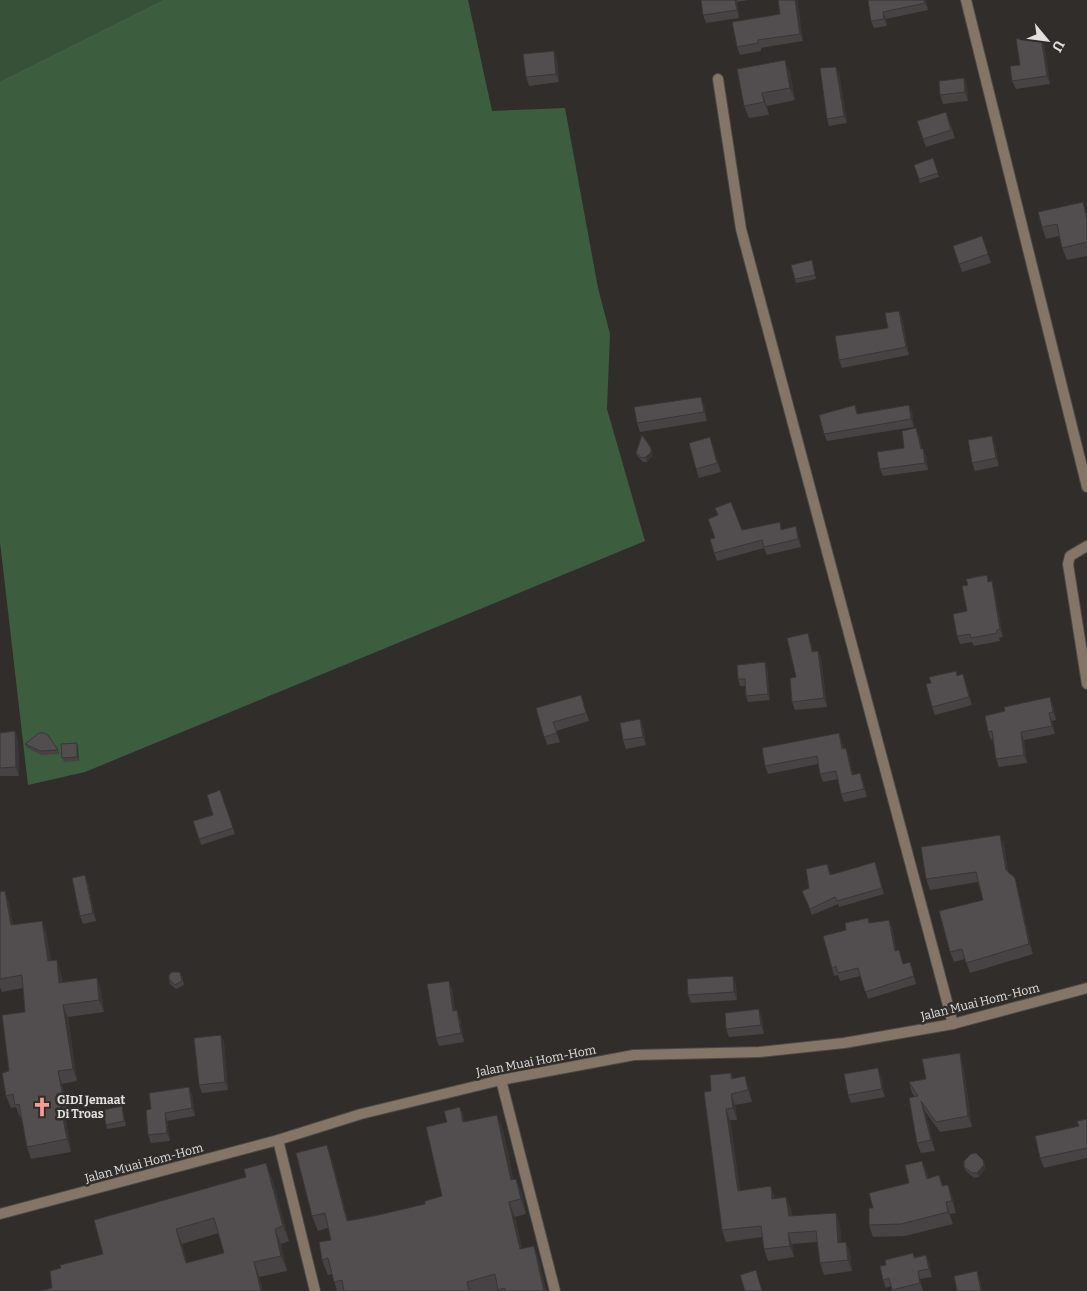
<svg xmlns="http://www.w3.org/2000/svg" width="1087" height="1291" font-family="Bitter,serif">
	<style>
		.green { fill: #365137 }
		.forest { fill: #3d5e3e }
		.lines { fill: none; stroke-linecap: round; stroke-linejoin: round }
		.minor-casing { stroke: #4c4a47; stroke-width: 12 }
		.tertiary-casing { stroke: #4c4a47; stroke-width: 12 }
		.minor { stroke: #847566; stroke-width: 10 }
		.tertiary { stroke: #847566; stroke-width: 10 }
		.wall { fill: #474243; fill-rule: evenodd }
		.shaded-wall { fill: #393637 }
		.building { fill: #524d4e; stroke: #393637; fill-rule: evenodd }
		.labels { text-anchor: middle; stroke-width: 5; stroke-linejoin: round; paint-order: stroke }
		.street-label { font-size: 12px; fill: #e1e0de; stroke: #302d2a }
		.poi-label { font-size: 12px; font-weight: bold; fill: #e1e0de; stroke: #302d2a; text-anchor: start }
	</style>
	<rect width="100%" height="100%" fill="#302d2a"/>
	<!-- green -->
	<polygon class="green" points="0,0 162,0 0,81"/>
	<!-- forest -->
	<polygon class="forest" points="162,0 468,0 492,111 565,108 598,288 610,334 607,409 645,541 85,772 28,785 0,542 0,81"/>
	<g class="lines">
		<defs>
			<g id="minor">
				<polyline points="966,0 1087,487"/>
				<polyline points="718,79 741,229 953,1024"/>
				<polyline points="1087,546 1070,556 1068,564 1087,684"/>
				<polyline points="501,1080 555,1291"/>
				<polyline points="278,1140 315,1291"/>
			</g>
			<polyline id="tertiary" points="0,1214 278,1140 361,1114 501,1080 634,1055 759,1052 844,1043 953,1024 1087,988"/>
		</defs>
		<!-- minor casing -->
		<use href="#minor" class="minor-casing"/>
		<!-- tertiary casing -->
		<use href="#tertiary" class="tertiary-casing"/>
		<!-- minor -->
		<use href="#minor" class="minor"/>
		<!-- tertiary -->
		<use href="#tertiary" class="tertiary"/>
	</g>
	<!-- wall -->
	<g class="wall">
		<polygon points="701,0 748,0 737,2 739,18 706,23 703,15"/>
		<polygon points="797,0 803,41 761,48 761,51 740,55 737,47 780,14"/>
		<polygon points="868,0 926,0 928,10 886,19 887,26 874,28 871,21"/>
		<polygon points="1044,44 1050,84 1016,89 1012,81 1020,65"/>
		<polygon points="557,59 559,82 529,86 526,77"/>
		<polygon points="790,72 795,100 767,106 769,115 749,118 744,106"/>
		<polygon points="839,73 847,123 829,126 827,119"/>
		<polygon points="964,78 967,86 968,101 943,104 940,95"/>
		<polygon points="949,120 955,138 926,147 923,139"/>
		<polygon points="933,158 939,177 920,183 914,165"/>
		<polygon points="1087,213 1087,256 1067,260 1062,248 1059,236 1046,239 1042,227"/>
		<polygon points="982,236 991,263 962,272 953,246"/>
		<polygon points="813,265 816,279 796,283 795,279"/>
		<polygon points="899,311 902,318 909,355 842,368 839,360 888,328"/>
		<polygon points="704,405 707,421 640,432 637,423"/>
		<polygon points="909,405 912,413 914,427 827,441 824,434 858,414"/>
		<polygon points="919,435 922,449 926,456 928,470 883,476 880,469"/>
		<polygon points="995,444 999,466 975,471 972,463"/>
		<polygon points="713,446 721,472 699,478 696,469"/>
		<polygon points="651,448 652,452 652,456 647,462 643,462 638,457 636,453"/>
		<polygon points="783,529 798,534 801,547 767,555 764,548 717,561 714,553 742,530"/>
		<polygon points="989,581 994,589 1003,637 999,638 1000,641 974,646 972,642 960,644 957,636 967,611"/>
		<polygon points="811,642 813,651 818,651 821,659 827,707 795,710 792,702 796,677"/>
		<polygon points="767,668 770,700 748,702 746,696 745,686 740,686 738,679"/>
		<polygon points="963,674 972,705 935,715 932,707 957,676"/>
		<polygon points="581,695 589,721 556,731 560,742 547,745 536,708"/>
		<polygon points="1050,697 1053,705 1056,720 1052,721 1055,734 1024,740 1027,763 999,767 996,759 993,739 991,740 988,732 1005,711"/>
		<polygon points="640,719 643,727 646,745 626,749 623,740"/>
		<polygon points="15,731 18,740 19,776 0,776 0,733"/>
		<polygon points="839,733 844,749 849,756 853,775 860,773 863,781 867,797 844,802 841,794 838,779 823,782 820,774 818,764 768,774 765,766"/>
		<polygon points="25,744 58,750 60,754 42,755 27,748"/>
		<polygon points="78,747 79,761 64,762 62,758"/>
		<polygon points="220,790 235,834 201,845 193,821 213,815"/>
		<polygon points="1004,845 1008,873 1015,878 1018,889 1033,954 970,973 965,959 954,962 950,952 983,900 978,882 930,890 926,879"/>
		<polygon points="875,862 884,894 839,907 838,904 812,915 802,891 809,888 830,871 831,875"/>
		<polygon points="85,875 88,884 96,921 83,924 80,916"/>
		<polygon points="5,891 9,904 13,925 42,921 46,933 51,961 61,973 62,982 97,978 101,990 104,1012 68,1017 77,1081 62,1084 67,1109 64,1109 71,1152 31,1159 27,1147 21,1117 20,1117 16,1107 11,1108 6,1096 9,1071 25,1012 23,988 2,992 0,987 0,892"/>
		<polygon points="868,918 870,923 892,927 896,951 899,950 903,964 912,970 916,984 868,999 860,976 840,981 838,975 834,976 832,968 846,930"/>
		<polygon points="182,976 184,985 176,989 170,984 169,979"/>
		<polygon points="449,981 452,989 455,1010 460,1018 464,1042 439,1046 436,1038"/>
		<polygon points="736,985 737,1000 691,1003 688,995"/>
		<polygon points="762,1018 764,1034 729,1037 726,1029"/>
		<polygon points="221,1035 224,1043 228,1090 202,1093 199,1085"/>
		<polygon points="963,1064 972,1127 940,1132 925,1111 935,1151 921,1153 917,1143 915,1097 912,1093 909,1082 926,1079"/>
		<polygon points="731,1073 733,1079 749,1088 752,1102 735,1105 737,1120 730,1120 740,1191 775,1198 791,1208 792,1216 840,1225 841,1243 846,1242 850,1253 852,1271 824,1275 820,1263 817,1242 792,1244 794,1257 768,1261 764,1249 762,1237 726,1242 722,1230 711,1091"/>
		<polygon points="881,1076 885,1097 851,1103 848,1095"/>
		<polygon points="189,1087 192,1095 195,1116 167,1121 170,1141 151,1143 148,1135 151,1109"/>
		<polygon points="122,1106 126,1126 107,1129 106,1125"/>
		<polygon points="460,1107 465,1122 503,1130 513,1179 522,1194 526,1214 515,1217 522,1249 534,1246 539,1261 546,1291 499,1291 498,1290 494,1291 337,1291 332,1274 328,1275 322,1260 331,1240 328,1228 318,1231 312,1216 332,1160 348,1221 374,1216 425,1204 442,1196 447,1122"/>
		<polygon points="1087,1119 1087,1158 1044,1168 1040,1158"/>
		<polygon points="985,1164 985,1169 979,1177 974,1178 966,1171 964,1167"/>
		<polygon points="927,1172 928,1178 939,1175 943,1186 948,1185 952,1196 956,1213 950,1214 953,1224 905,1236 873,1237 869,1225 873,1208"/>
		<path d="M272,1178l17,63 -8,3 6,27 -28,6 4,14h-224l13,-3 9,-20 42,-14zM219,1233l5,20 -37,10 -5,-19z"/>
		<polygon points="913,1253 915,1257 929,1263 932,1277 920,1279 923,1291 892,1291 891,1286 886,1288 883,1280 886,1265"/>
	</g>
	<!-- shaded-wall -->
	<g class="shaded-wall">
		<polygon points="735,0 737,0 737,2 739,18 737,10"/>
		<polygon points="795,0 797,0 803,41 800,34"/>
		<polygon points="924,0 926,0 928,10 925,3"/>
		<polygon points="883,12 886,19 887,26 884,19"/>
		<polygon points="1041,36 1044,44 1050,84 1047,76"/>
		<polygon points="554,51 557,59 559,82 556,74"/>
		<polygon points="785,60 790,72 795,100 790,88"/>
		<polygon points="836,67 839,73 847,123 844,116"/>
		<polygon points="964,78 967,86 968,101 965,92"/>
		<polygon points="762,93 767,106 769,115 764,102"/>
		<polygon points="899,311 902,318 909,355 906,347"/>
		<polygon points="701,397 704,405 707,421 704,412"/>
		<polygon points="909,405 912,413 914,427 911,419"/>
		<polygon points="916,428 919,435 923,456 921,449"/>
		<polygon points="992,436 995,444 999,466 996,458"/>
		<polygon points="710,437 713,446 721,472 717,463"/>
		<polygon points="651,448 652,452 652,456 647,462 646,457"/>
		<polygon points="923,448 926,456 928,470 925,463"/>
		<polygon points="796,526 798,534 801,547 798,539"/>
		<polygon points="992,581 994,589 1003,637 1000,629"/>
		<polygon points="808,633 811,642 815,660 812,652"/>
		<polygon points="818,651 821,659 827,707 824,698"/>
		<polygon points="765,662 767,668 770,700 768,694"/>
		<polygon points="963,674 966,682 972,705 969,697"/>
		<polygon points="1050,697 1053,705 1056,720 1053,712"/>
		<polygon points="1049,713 1052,721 1055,734 1052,726"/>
		<polygon points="640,719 643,727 646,745 643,737"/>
		<polygon points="15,731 18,740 19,776 16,767"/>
		<polygon points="1021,732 1024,740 1027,763 1024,755"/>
		<polygon points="839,733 842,742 845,757 842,749"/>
		<polygon points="77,743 78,747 79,761 77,757"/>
		<polygon points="846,748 849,756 855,783 852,775"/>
		<polygon points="860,773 863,781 867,797 864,789"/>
		<polygon points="1000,835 1004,845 1009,881 1006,870"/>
		<polygon points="85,875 88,884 96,921 93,913"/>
		<polygon points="1015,878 1018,889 1033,954 1029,944"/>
		<polygon points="5,891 9,904 15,938 11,925"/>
		<polygon points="889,920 892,927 898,959 895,951"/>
		<polygon points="42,921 46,933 53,974 48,961"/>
		<polygon points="57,960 61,973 63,995 59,983"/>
		<polygon points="733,976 736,985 737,1000 734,992"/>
		<polygon points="97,978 101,990 104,1012 99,1000"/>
		<polygon points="449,981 452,989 456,1019 453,1011"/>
		<polygon points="63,1005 68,1017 77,1081 73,1069"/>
		<polygon points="759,1009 762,1018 764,1034 761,1025"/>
		<polygon points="457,1010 460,1018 464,1042 461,1033"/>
		<polygon points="221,1035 224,1043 228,1090 225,1082"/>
		<polygon points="960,1053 963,1064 972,1127 968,1116"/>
		<polygon points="878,1068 881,1076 885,1097 882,1089"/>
		<polygon points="58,1071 62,1084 67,1109 63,1096"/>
		<polygon points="745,1076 749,1088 752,1102 748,1090"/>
		<polygon points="189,1087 192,1095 195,1116 192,1108"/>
		<polygon points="731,1094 735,1105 737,1120 733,1108"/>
		<polygon points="59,1097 64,1109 71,1152 67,1139"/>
		<polygon points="921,1101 925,1111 935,1151 931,1140"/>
		<polygon points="460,1107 465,1122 463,1122"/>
		<polygon points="726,1109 730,1120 742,1203 738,1191"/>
		<polygon points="165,1113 167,1121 170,1141 167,1133"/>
		<polygon points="497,1115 503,1130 516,1195 511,1180"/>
		<polygon points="327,1145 332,1160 352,1236 347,1221"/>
		<polygon points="983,1160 985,1164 985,1169 979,1177 977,1173"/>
		<polygon points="922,1161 927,1172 931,1190 927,1179"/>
		<polygon points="266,1163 272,1178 289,1241 283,1226"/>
		<polygon points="516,1179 522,1194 526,1214 521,1199"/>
		<polygon points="948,1185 952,1196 956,1213 952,1201"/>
		<polygon points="771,1186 775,1197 777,1210 772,1199"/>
		<polygon points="786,1197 791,1208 793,1227 789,1216"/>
		<polygon points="509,1202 515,1217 526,1264 520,1249"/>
		<polygon points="946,1202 950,1214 953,1224 948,1212"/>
		<polygon points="836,1213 840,1225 842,1254 838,1243"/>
		<polygon points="176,1229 182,1244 191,1278 186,1263"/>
		<polygon points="275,1229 281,1244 287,1271 281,1256"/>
		<polygon points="788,1233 792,1244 794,1257 790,1246"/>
		<polygon points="846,1242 850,1253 852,1271 848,1260"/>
		<polygon points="534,1246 539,1261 546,1291 544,1291"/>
		<polygon points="926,1255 929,1263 932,1277 929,1269"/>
		<polygon points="254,1262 259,1277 263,1291 261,1291"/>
		<polygon points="918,1271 923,1291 920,1283"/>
		<polygon points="977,1271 980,1280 983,1291 981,1291"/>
	</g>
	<!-- building -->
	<g class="building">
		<polygon points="701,0 735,0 737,10 703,15"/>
		<polygon points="778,0 795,0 800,34 758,40 758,43 737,47 732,22 780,14"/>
		<polygon points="868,0 924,0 925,3 883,12 884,19 871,21"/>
		<polygon points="1041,36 1047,76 1012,81 1010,66 1020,65 1016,39"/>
		<polygon points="554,51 556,74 526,77 523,54"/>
		<polygon points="785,60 790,88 762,93 764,102 744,106 737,69"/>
		<polygon points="836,67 844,116 827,119 820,68"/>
		<polygon points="964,78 965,92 940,95 939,81"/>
		<polygon points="946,112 951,130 923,139 917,121"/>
		<polygon points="933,158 938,173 919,179 914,165"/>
		<polygon points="1083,202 1087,220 1087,242 1062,248 1057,224 1042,227 1038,212"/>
		<polygon points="982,236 988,254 959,264 953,246"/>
		<polygon points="812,260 815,275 795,279 791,265"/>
		<polygon points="899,311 906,347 839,360 835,336 888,328 885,313"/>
		<polygon points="701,397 704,412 637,423 634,407"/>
		<polygon points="855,405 857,414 909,405 911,419 824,434 819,415"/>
		<polygon points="916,428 921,449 923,448 925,463 880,469 877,452 904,448 902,431"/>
		<polygon points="642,435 651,448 651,452 646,457 642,458 636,453"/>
		<polygon points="992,436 996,458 972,463 968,440"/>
		<polygon points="710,437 717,463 696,469 689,443"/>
		<polygon points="731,502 742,530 780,522 781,530 796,526 798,539 764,547 762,540 714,553 710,539 715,538 708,519 718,515 715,508"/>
		<polygon points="987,575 988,582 992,581 1000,629 997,630 997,633 971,638 970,634 957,636 953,614 967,611 962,586 968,585 966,579"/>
		<polygon points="808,633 812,652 818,651 824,698 792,702 790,678 796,677 787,638"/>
		<polygon points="765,662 768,694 746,696 745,679 738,679 737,665"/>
		<polygon points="956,671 957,676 963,674 969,697 932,707 926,684 931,683 929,677"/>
		<polygon points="581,695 586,713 553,722 557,733 544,737 536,708"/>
		<polygon points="1050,697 1053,712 1049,713 1052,726 1021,732 1024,755 996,759 992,731 988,732 985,716 1005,711 1004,707"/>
		<polygon points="640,719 643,737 623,740 620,723"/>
		<polygon points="15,731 16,767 0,768 0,733"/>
		<polygon points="39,733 44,733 48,735 58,750 40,751 25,744"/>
		<polygon points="839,733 842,749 846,748 852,775 860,773 864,789 841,794 836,771 820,774 817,756 765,766 762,748"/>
		<polygon points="77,743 77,757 62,758 61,744"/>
		<polygon points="220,790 233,828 199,839 193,821 213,815 207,795"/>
		<polygon points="1000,835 1006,870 1015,878 1029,944 966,963 962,949 950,952 939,911 983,900 976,872 926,879 921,847"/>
		<polygon points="875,862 882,888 837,901 835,897 810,909 802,891 809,888 806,869 827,864 830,875"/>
		<polygon points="85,875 93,913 80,916 72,878"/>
		<polygon points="5,891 11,925 42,921 48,961 57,960 59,983 97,978 99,1000 63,1005 73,1069 58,1071 63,1096 59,1097 67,1139 27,1147 19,1104 15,1105 13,1094 6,1096 2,1073 9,1071 2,1015 25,1012 22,975 0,979 0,892"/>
		<polygon points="868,918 869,923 889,920 895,951 899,950 903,964 910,962 914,976 865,992 858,968 838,973 836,966 832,968 823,936 846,930 845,923"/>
		<polygon points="172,972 180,972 182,981 175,985 169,979 169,975"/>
		<polygon points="733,976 734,992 688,995 687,979"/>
		<polygon points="449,981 453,1011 457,1010 461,1033 436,1038 427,984"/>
		<polygon points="759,1009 761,1025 726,1029 725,1013"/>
		<polygon points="221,1035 225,1082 199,1085 194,1038"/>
		<polygon points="960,1053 968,1116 936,1122 921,1101 931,1140 917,1143 909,1098 918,1096 909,1082 926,1079 922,1059"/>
		<polygon points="878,1068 882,1089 848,1095 844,1074"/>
		<polygon points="731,1073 731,1079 745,1076 748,1090 731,1094 733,1108 726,1109 738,1191 771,1186 772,1199 786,1197 789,1216 836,1213 838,1243 846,1242 848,1260 820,1263 816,1231 788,1233 790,1246 764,1249 761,1226 722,1230 704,1092 711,1091 710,1075"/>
		<polygon points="189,1087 192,1108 165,1113 167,1133 148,1135 146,1110 151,1109 149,1093"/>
		<polygon points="122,1106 124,1121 106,1125 103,1110"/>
		<polygon points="460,1107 463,1122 497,1115 511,1180 516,1179 521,1199 509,1202 520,1249 534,1246 544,1291 505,1291 505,1288 498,1290 495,1274 467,1282 469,1291 344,1291 342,1280 334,1282 328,1258 322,1260 319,1242 331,1240 325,1213 312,1216 296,1153 327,1145 347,1221 374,1216 425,1204 425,1201 442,1196 426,1127 447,1122 444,1111"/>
		<polygon points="1087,1119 1087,1148 1040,1158 1035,1136 1079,1126 1077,1121"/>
		<polygon points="976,1153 983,1160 984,1165 977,1173 972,1173 964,1167 964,1161 971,1154"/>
		<polygon points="922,1161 927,1179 939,1175 942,1186 948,1185 952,1201 946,1202 948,1212 901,1224 869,1225 869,1208 873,1208 869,1193 909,1183 905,1165"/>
		<path d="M266,1163l17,63 -8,3 6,27 -27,6 7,29h-222l13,-3 -2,-17 11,-3 -1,-3 43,-11 -9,-34 152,-43 -2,-8zM214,1218l10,35 -38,10 -10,-34z"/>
		<polygon points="913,1253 914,1258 926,1255 929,1269 918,1271 920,1283 892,1290 889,1278 883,1280 880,1266 886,1265 885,1260"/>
		<polygon points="756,1270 762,1291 745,1291 740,1275"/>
		<polygon points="977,1271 981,1291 957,1291 954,1276"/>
	</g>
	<!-- icons -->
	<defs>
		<symbol id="church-bare" viewBox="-9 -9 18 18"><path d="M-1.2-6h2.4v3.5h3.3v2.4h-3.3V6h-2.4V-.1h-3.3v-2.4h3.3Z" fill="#f59c94" stroke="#302d2a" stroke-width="2.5" paint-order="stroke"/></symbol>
	</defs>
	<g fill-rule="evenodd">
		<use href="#church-bare" x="28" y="1093" width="28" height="28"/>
	</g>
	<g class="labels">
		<!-- street labels -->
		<g class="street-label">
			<text transform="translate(980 1002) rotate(-14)" y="4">Jalan Muai Hom-Hom</text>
			<text transform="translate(536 1061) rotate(-11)" y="4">Jalan Muai Hom-Hom</text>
			<text transform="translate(144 1163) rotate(-15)" y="4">Jalan Muai Hom-Hom</text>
		</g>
		<!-- poi labels -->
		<g class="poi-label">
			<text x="57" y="1104">GIDI Jemaat<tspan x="57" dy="14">Di Troas</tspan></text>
		</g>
	</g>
	<!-- north arrow -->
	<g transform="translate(1047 40) rotate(119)" stroke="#302d2a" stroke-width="4" paint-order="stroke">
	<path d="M0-4L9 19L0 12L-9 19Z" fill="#e1e0de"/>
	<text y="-8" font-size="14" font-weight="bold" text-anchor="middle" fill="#e1e0de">U</text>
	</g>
</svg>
